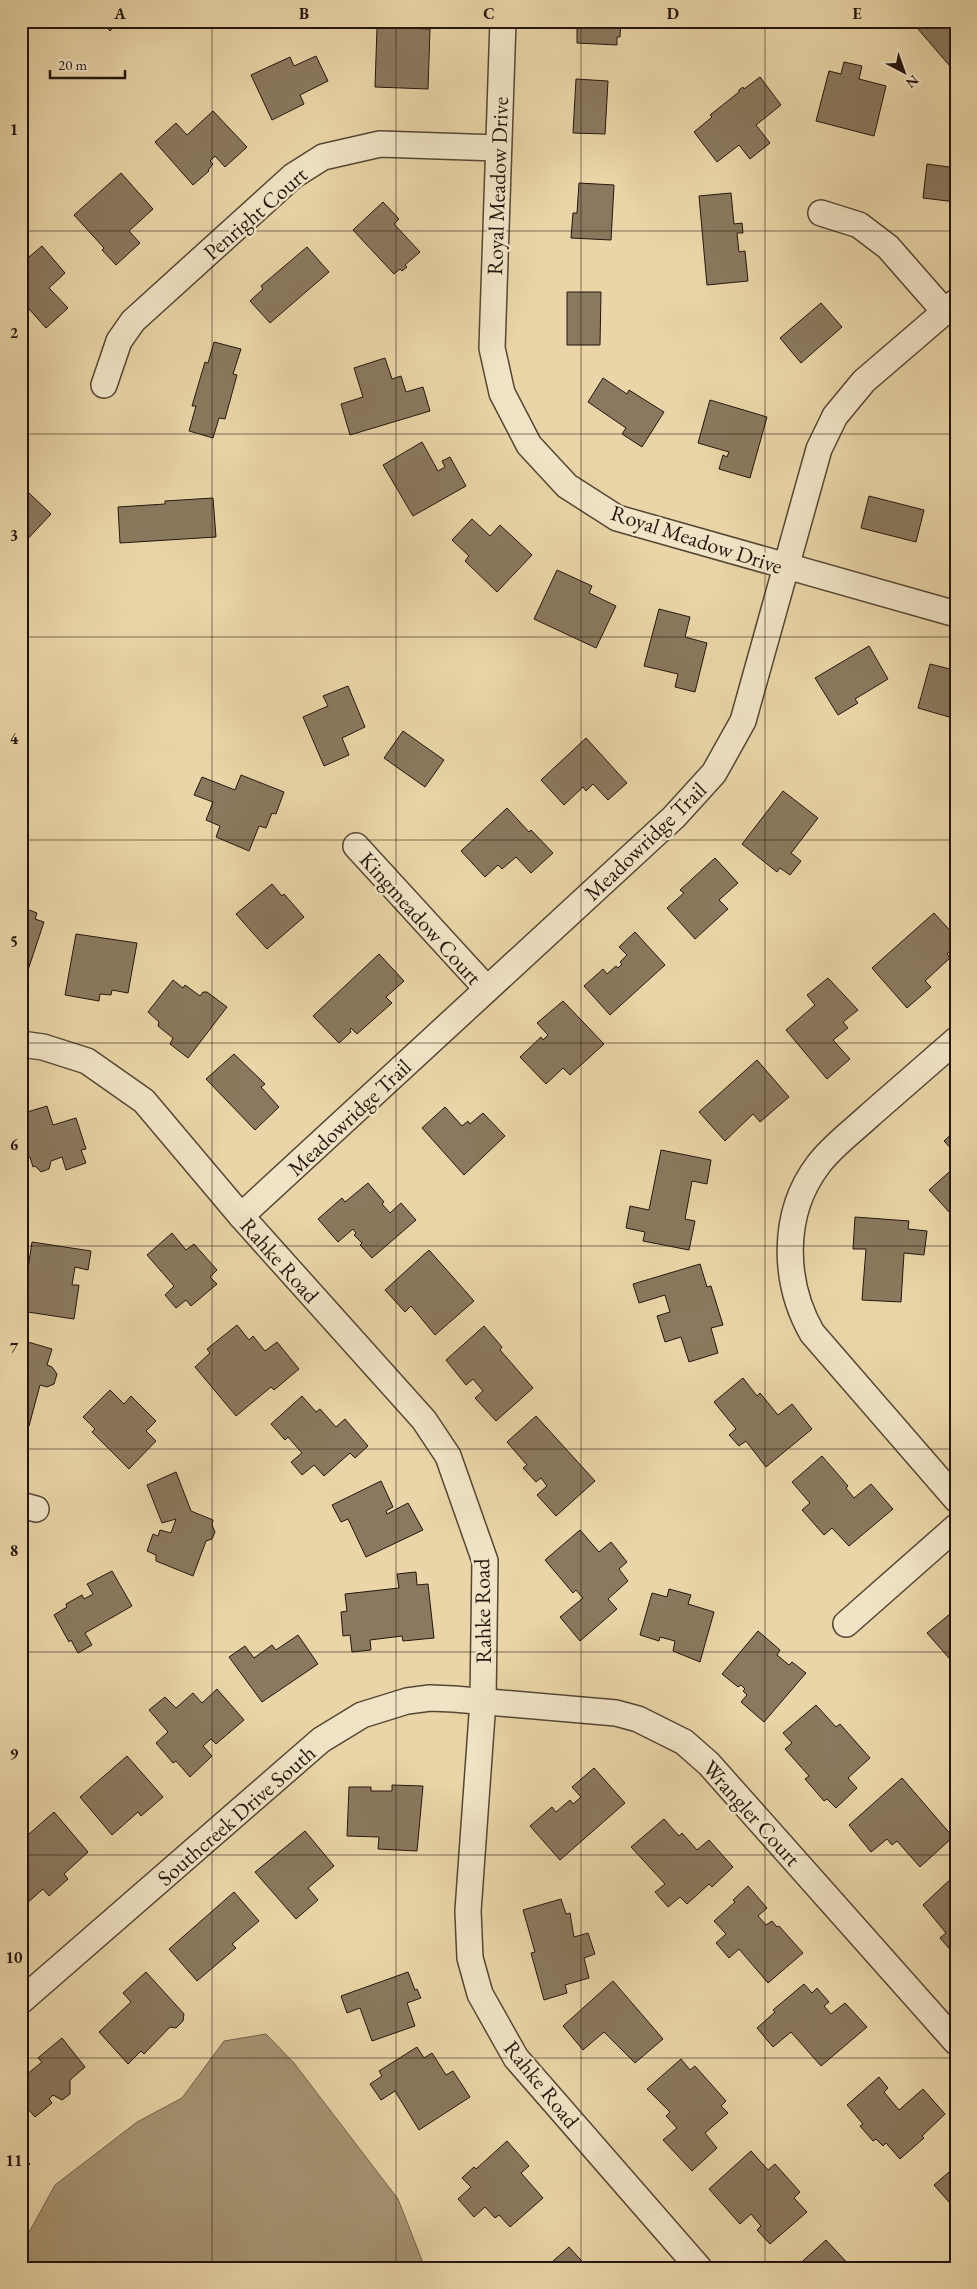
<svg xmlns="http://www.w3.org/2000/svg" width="977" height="2289" font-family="'EB Garamond',serif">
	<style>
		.water { fill: #a69473; stroke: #72624b }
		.building { fill: #8a795e; stroke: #24160e }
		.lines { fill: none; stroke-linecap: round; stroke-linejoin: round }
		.minor-casing { stroke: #554634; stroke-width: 28 }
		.minor { stroke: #f1e4c6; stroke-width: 25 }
		.grid { fill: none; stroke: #24160e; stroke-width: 1; stroke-opacity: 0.55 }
		.labels { text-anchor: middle; stroke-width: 5; stroke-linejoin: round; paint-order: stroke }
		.street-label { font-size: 22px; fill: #24160e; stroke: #f1e4c6 }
		.neatline { fill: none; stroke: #24160e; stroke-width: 2 }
		.grid-label { font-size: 16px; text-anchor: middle; font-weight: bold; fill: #24160e }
	</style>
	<rect width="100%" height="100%" fill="#e9d5a7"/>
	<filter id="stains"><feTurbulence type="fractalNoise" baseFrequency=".004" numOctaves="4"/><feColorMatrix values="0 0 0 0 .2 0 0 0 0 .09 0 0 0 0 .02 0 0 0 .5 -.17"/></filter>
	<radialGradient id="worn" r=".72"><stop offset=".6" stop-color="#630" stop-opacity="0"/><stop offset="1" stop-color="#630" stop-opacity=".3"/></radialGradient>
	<!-- water -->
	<polygon class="water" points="266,2034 294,2063 398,2199 425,2268 41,2268 21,2253 21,2247 55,2185 137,2122 182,2098 224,2041"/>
	<!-- building -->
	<g class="building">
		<polygon points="101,21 120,21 110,31"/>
		<polygon points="122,21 133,21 127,26"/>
		<polygon points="577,21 621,21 620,37 617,37 617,45 577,43"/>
		<polygon points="924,21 956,21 956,59 949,65 918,29"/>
		<polygon points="377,27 430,29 428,89 375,87"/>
		<polygon points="316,56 328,81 300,95 304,104 272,120 251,75 290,57 294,66"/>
		<polygon points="844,62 862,66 859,79 886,86 874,136 816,121 829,71 841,74"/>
		<polygon points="760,77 781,105 756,125 770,143 750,159 739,145 717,162 694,132 712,117 710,115 739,92 739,90 743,87 744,89"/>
		<polygon points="576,79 608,81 605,134 573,133"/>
		<polygon points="213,111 247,147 225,167 215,156 210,161 213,164 208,170 209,171 193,185 155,142 176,123 187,135"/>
		<polygon points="927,164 956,168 956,202 923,198"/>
		<polygon points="121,173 153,209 129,231 140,243 116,265 102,250 104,248 74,215"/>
		<polygon points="579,183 614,185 611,240 571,238 573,213 577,213"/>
		<polygon points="731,193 734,224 742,223 743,233 737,233 739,252 745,251 748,281 707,285 699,196"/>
		<polygon points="383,202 399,219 394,224 420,252 405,265 407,267 402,271 400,269 394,274 353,230"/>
		<polygon points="42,246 65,273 49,288 68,308 46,328 21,300 21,264"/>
		<polygon points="307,247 329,272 270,323 250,301 263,289 261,286"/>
		<polygon points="567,292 601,292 600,345 567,345"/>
		<polygon points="821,303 842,327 801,363 780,338"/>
		<polygon points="214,342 241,349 233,374 237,375 225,419 219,418 213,438 189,431 196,406 192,406 205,362 208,363"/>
		<polygon points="385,358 392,379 401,376 406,392 423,387 430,411 350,435 341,404 363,397 354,368"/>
		<polygon points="603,378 627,394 629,390 664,412 642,447 622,434 626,428 588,402"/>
		<polygon points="710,400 767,417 750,478 719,469 723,455 727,457 729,452 698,443"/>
		<polygon points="422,442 438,471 445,467 442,461 450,457 466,486 413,516 383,465"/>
		<polygon points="21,492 26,497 29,493 51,514 23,544 21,542"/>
		<polygon points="869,496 924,510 916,542 861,528"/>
		<polygon points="213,498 216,537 120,543 118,507 165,504 165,501"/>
		<polygon points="472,519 490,536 500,525 532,555 497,592 465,561 469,556 452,540"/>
		<polygon points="557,570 592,586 589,593 616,606 596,648 534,619"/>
		<polygon points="659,609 690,617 685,637 707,643 695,692 675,687 678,674 644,666"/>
		<polygon points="869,646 888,679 855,699 858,703 838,715 815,678"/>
		<polygon points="930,664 954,670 951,682 956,683 956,719 918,708"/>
		<polygon points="348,686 365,727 342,738 349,755 324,766 303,717 328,706 323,696"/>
		<polygon points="403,731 444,760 425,787 384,758"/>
		<polygon points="586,738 627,783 608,800 593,784 586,791 583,787 564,805 541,780"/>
		<polygon points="241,775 284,792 276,814 272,813 266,828 259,826 249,851 216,837 220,826 206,820 213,802 194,795 202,777 235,790"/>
		<polygon points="783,791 818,818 791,853 801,861 790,875 780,868 777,872 742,844"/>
		<polygon points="507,808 529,832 531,830 553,853 531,873 516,857 502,869 498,865 485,877 461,851"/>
		<polygon points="715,858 738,883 719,900 728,909 695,939 667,908 684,893 680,890"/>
		<polygon points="272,884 282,896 284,894 304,917 267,949 236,914"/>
		<polygon points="21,907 37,913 35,919 44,922 23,985 21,984"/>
		<polygon points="934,913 956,937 956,946 947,954 950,958 925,981 931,987 907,1008 872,968"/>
		<polygon points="635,932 665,965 610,1015 584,986 603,969 607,974 616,966 618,968 622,964 620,962 627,955 619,947"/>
		<polygon points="76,934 137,943 128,993 112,990 111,995 100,994 99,1001 65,995"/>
		<polygon points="379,954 404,981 386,997 392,1003 357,1034 351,1028 350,1030 351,1032 339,1043 313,1016"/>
		<polygon points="828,978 858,1010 843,1022 848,1028 833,1040 850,1059 827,1079 786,1030 815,1005 807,995"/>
		<polygon points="173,980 183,988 185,985 200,996 203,992 207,992 227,1007 188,1058 170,1044 173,1038 158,1026 159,1022 148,1012"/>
		<polygon points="563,1001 604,1044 570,1075 563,1068 546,1084 520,1057 541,1037 543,1040 548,1035 537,1023"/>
		<polygon points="234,1054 265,1084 261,1087 279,1107 255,1130 206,1079"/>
		<polygon points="757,1060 789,1097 760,1122 753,1114 725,1141 699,1112"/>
		<polygon points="21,1104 24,1113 47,1106 53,1125 76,1118 86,1149 81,1150 86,1163 66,1170 62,1157 51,1161 49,1169 41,1172 35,1166 33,1167 30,1157 24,1159 21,1151"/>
		<polygon points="445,1107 462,1126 468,1121 470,1124 483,1113 505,1136 464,1175 422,1128"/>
		<polygon points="956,1130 956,1154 944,1141"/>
		<polygon points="661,1150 711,1160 707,1184 692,1181 685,1219 695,1221 689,1250 643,1241 645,1232 626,1228 630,1206 649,1210"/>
		<polygon points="956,1166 956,1208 950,1213 929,1190"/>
		<polygon points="368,1183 384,1202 382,1204 390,1213 401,1203 416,1220 372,1258 360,1245 362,1243 354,1235 356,1233 353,1229 338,1242 318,1219 342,1198 345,1202"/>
		<polygon points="855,1217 909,1221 908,1229 927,1231 924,1255 904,1253 901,1302 862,1300 866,1249 853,1249"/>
		<polygon points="172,1233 186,1250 194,1244 217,1270 210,1277 217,1284 191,1306 186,1300 176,1308 165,1295 174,1286 147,1255"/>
		<polygon points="32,1242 91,1251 88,1270 75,1267 72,1285 79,1285 74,1319 21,1311 21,1280 26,1281"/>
		<polygon points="429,1250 474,1301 435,1335 411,1306 405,1312 385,1290"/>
		<polygon points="700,1264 707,1287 711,1286 723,1325 711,1328 718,1353 689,1362 681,1337 665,1342 657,1316 670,1312 665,1295 639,1303 633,1284"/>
		<polygon points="237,1325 249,1340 253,1336 265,1351 277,1342 299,1369 274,1390 271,1387 236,1416 195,1367 210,1353 207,1349"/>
		<polygon points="484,1326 502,1347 500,1350 533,1388 496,1421 475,1398 483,1391 473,1379 466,1385 446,1360"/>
		<polygon points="21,1340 52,1349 47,1365 52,1367 57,1374 54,1384 47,1387 40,1385 29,1426 21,1424"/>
		<polygon points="743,1378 757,1396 760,1393 778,1415 792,1404 812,1429 766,1467 746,1441 739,1446 729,1435 736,1429 714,1402"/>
		<polygon points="110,1390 124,1404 131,1396 156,1421 146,1431 156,1441 129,1469 92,1432 95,1429 83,1417"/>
		<polygon points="302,1396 316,1412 320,1409 336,1427 345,1419 368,1446 355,1458 350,1453 324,1476 314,1465 302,1475 291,1462 302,1453 288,1437 285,1440 271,1424"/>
		<polygon points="536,1416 595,1481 556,1516 537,1495 547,1486 541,1478 536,1482 523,1468 527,1465 507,1442"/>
		<polygon points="822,1456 848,1486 846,1488 854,1498 871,1484 893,1509 849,1546 832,1528 824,1535 802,1510 810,1503 792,1482"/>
		<polygon points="176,1472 191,1511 213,1520 212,1525 215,1532 212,1539 206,1541 193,1576 156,1561 156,1555 147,1551 153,1534 158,1536 160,1530 171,1533 176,1519 162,1523 147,1485"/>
		<polygon points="381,1481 393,1507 386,1511 387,1514 408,1503 423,1530 366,1557 348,1519 341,1522 332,1505"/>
		<polygon points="580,1530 599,1552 611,1542 627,1562 619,1569 628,1581 608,1599 617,1609 580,1641 560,1617 583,1598 576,1590 573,1593 545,1560"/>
		<polygon points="112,1571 132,1606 85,1633 92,1645 78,1653 71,1640 69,1642 54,1615 67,1607 66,1604 82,1595 84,1599 93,1594 87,1584"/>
		<polygon points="416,1572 417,1585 428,1584 434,1638 403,1641 402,1636 370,1640 371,1650 352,1652 350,1635 343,1636 341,1612 347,1611 345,1594 399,1588 397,1574"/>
		<polygon points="669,1589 691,1595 688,1604 714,1612 700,1662 673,1651 675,1641 660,1637 659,1641 640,1635 652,1593 667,1597"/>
		<polygon points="956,1609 956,1666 927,1633"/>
		<polygon points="758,1631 780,1650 777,1655 789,1665 792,1662 806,1673 764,1722 741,1702 747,1695 743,1691 745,1689 741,1685 738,1687 722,1674"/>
		<polygon points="298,1635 318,1664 262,1702 229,1657 245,1646 254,1658 272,1645 276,1650"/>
		<polygon points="217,1689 244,1720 216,1744 211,1739 203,1746 212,1756 190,1777 176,1761 173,1763 156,1743 168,1732 149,1710 165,1697 176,1708 193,1693 202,1703"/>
		<polygon points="816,1705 836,1727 840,1724 870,1758 848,1778 857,1788 836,1808 827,1799 824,1801 805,1779 809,1776 785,1749 792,1743 783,1733"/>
		<polygon points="127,1756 163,1797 141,1816 138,1812 112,1835 80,1797"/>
		<polygon points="594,1768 625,1803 560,1860 530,1826 552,1807 556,1812 570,1800 573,1804 581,1797 572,1787"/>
		<polygon points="902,1778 953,1837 920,1867 897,1841 892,1845 887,1839 871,1852 849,1825"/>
		<polygon points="392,1785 423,1786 417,1851 378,1849 379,1837 347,1836 349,1787 371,1787 371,1791 392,1791"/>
		<polygon points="54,1812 88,1852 64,1874 68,1879 49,1896 43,1889 26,1904 21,1899 21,1841"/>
		<polygon points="664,1819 679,1836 682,1833 697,1850 709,1840 733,1867 712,1887 709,1884 687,1904 680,1897 668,1907 655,1892 665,1884 631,1847"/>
		<polygon points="305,1831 334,1866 308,1888 318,1900 296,1919 255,1872"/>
		<polygon points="954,1876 956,1878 956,1956 940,1938 946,1933 923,1905"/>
		<polygon points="748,1886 767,1908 758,1916 766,1925 772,1921 777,1927 779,1926 803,1953 768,1983 739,1949 729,1958 716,1943 726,1934 714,1921 735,1902 733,1900"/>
		<polygon points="234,1892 259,1921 232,1944 236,1948 197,1981 169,1949"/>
		<polygon points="561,1899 566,1914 570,1913 574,1937 588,1933 595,1954 584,1958 589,1978 565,1985 567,1993 544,2000 531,1953 535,1952 523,1910"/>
		<polygon points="146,1972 184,2014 183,2021 176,2028 170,2027 144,2054 141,2051 128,2064 99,2032 131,2002 123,1993"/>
		<polygon points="408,1972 415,1990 417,1989 421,1998 407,2003 415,2026 372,2041 360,2008 347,2013 341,1996"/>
		<polygon points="613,1981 663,2039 635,2063 604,2032 583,2050 563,2026"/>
		<polygon points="804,1984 812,1993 817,1988 829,2002 824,2006 831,2014 845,2003 867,2027 821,2066 791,2032 773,2047 757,2028 775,2012 773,2010"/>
		<polygon points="62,2038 85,2067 70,2080 70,2094 62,2100 53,2095 49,2099 52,2103 35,2117 21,2101 21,2079 42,2062 38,2058"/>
		<polygon points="417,2047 424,2058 432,2053 446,2075 453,2071 470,2097 419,2130 395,2091 381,2100 370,2084 382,2076 379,2071"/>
		<polygon points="681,2059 690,2070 695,2066 726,2101 721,2106 728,2113 705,2133 717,2148 692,2171 663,2140 677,2128 666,2116 670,2112 647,2089"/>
		<polygon points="879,2077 888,2088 884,2092 899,2110 923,2089 945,2114 922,2136 924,2138 900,2159 886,2143 883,2146 876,2139 873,2141 860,2126 863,2124 847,2105"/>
		<polygon points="507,2141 529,2166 521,2173 543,2198 510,2227 499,2215 495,2218 485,2207 474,2217 458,2199 471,2187 462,2178 474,2167 476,2169"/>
		<polygon points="751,2151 768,2170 775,2164 800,2192 794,2198 807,2212 770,2244 757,2230 761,2226 751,2214 740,2224 709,2189"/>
		<polygon points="21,2154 30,2164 21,2172"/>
		<polygon points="956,2166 956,2210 934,2185"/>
		<polygon points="826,2240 852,2268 795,2268"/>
		<polygon points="569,2247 588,2268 545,2268"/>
	</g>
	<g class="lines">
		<defs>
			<g id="minor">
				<polyline points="503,21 492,348 502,393 529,445 567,486 617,518 956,614"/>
				<polyline points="821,213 859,225 888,247 945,312"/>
				<polyline points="104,385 119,341 133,321 293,176 323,157 380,144 498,148"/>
				<polyline points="356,846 487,989"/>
				<path d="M956,1040c-29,25 -57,50 -86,75 -17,16 -38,31 -52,50 -37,49 -35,117 -6,168l144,166"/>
				<polyline points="21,1044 43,1047 87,1061 144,1101 241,1216 424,1420 448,1456 485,1561 483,1701 468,1911 470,1958 480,1994 516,2058 699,2268"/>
				<polyline points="241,1216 674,817 714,773 743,721 819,449 835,416 864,381 956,302"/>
				<polyline points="21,1505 36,1509"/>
				<polyline points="846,1624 956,1527"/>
				<polyline points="21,2001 321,1740 362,1715 407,1701 430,1698 454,1699 616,1713 638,1719 684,1742 709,1764 956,2042"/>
			</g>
		</defs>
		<!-- minor casing -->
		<use href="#minor" class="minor-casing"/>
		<!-- minor -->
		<use href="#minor" class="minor"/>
	</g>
	<!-- grid -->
	<path class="grid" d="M212,21v2247M396,21v2247M581,21v2247M765,21v2247M21,231h935M21,434h935M21,637h935M21,840h935M21,1043h935M21,1246h935M21,1449h935M21,1652h935M21,1855h935M21,2058h935"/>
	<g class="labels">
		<!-- street labels -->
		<g class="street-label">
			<text transform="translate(497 186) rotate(-88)" y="8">Royal Meadow Drive</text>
			<text transform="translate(255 213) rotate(-41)" y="8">Penright Court</text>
			<text transform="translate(697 539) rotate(18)" y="8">Royal Meadow Drive</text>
			<text transform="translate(645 841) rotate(-44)" y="8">Meadowridge Trail</text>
			<text transform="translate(421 918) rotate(48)" y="8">Kingmeadow Court</text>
			<text transform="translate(349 1117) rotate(-43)" y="8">Meadowridge Trail</text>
			<text transform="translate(280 1260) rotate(48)" y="8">Rahke Road</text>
			<text transform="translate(482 1611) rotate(-91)" y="8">Rahke Road</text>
			<text transform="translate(752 1813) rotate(48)" y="8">Wrangler Court</text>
			<text transform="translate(236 1815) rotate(-41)" y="8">Southcreek Drive South</text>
			<text transform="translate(542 2084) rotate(51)" y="8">Rahke Road</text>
		</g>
	</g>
	<!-- margin -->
	<rect width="977" height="2289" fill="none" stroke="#e9d5a7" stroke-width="55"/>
	<!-- north arrow -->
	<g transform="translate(904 72) rotate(139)" stroke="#f1e4c6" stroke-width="4" paint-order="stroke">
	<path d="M0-4L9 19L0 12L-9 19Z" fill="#24160e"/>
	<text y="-8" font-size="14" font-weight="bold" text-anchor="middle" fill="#24160e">N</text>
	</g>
	<!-- scale -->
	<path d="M50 70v8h75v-8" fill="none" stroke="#24160e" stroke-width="2.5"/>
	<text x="58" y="70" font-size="15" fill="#24160e" stroke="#f1e4c6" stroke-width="4" paint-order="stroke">20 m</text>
	<rect x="28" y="28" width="922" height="2234" class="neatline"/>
	<g class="grid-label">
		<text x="120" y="19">A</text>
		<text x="304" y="19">B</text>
		<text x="489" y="19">C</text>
		<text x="673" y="19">D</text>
		<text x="857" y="19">E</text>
		<text x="14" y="135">1</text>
		<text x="14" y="338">2</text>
		<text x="14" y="541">3</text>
		<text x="14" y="744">4</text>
		<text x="14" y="947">5</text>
		<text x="14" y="1150">6</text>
		<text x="14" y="1353">7</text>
		<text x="14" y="1556">8</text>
		<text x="14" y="1759">9</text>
		<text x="14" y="1963">10</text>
		<text x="14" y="2166">11</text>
	</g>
	<rect width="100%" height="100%" filter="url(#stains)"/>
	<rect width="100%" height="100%" fill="url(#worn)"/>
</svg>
